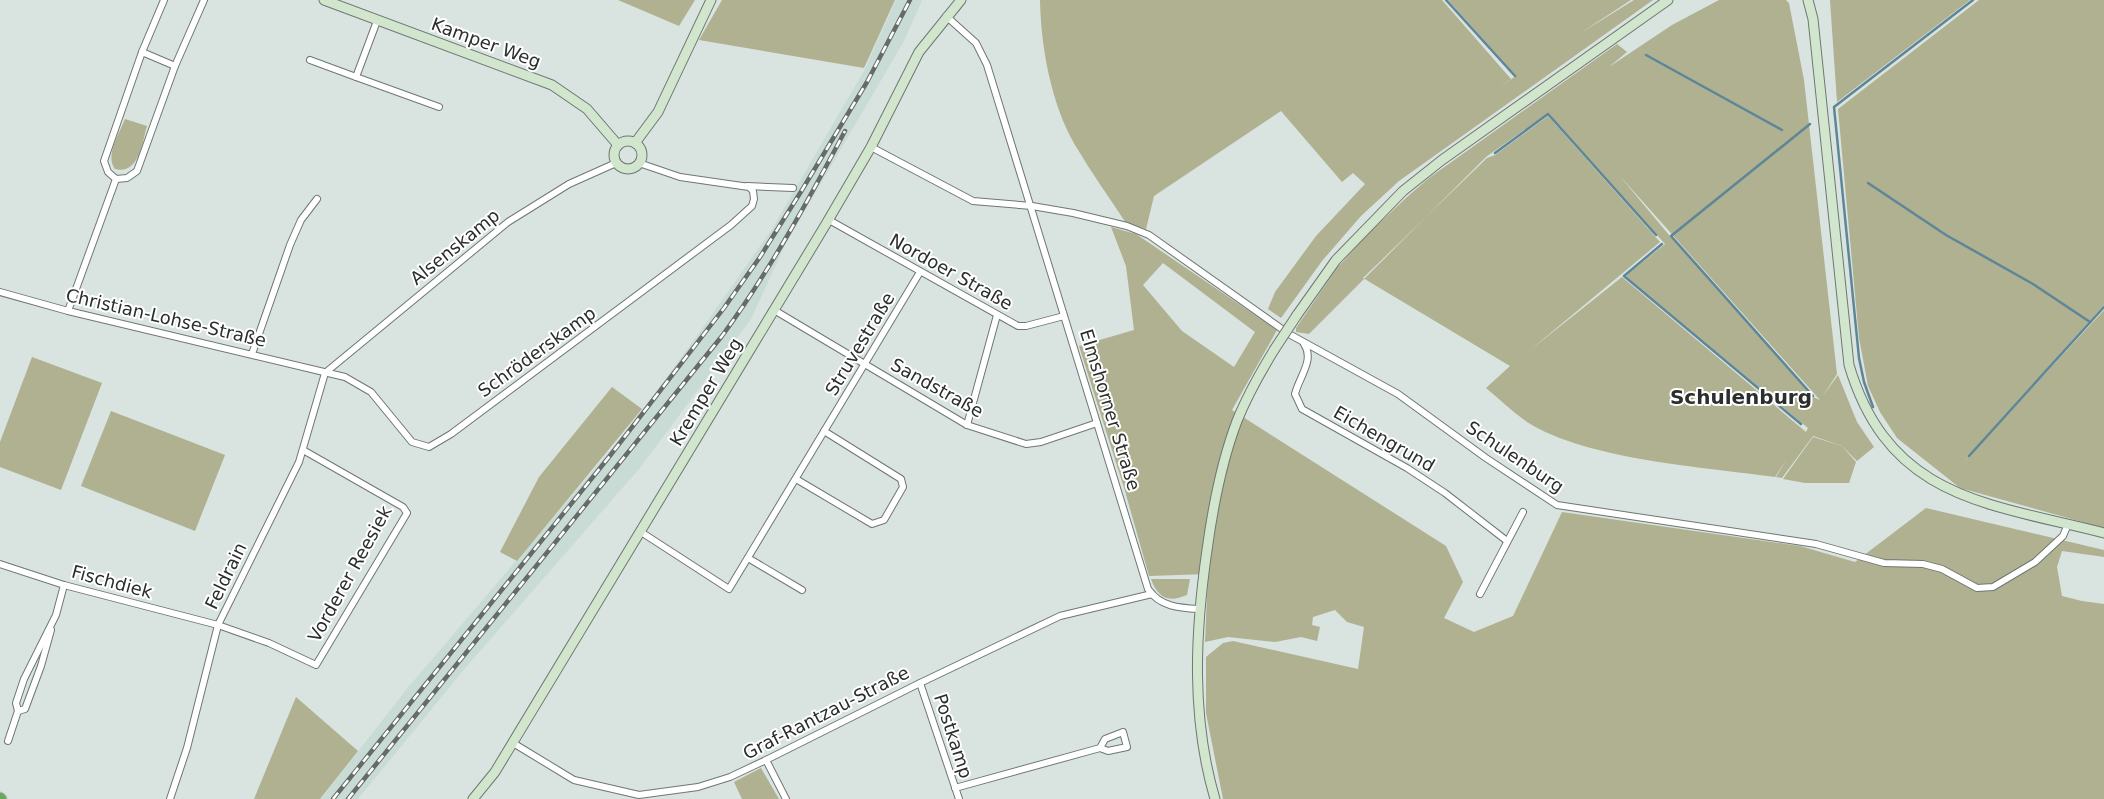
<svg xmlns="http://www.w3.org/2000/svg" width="2104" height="799" font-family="'DejaVu Sans',sans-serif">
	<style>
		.built { fill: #c8dbd4 }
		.green { fill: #afb190; fill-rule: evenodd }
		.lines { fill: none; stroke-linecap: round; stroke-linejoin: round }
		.stream { stroke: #5e8699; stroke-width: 2.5 }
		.street-casing { stroke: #6e7773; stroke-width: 8 }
		.secondary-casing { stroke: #6e7773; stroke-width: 11 }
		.highway-casing { stroke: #bfc0c0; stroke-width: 13 }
		.street { stroke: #fff; stroke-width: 6 }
		.secondary { stroke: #d1e6cd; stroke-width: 9 }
		.highway { stroke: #65ab59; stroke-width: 11 }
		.rail-casing { stroke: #656b68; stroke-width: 4.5 }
		.rail { stroke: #fff; stroke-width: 2.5; stroke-dasharray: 8; stroke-linecap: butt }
		.secondary-bridge-casing { stroke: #6e7773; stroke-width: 11; stroke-linecap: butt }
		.secondary-bridge { stroke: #d1e6cd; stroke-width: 9 }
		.labels { text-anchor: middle; stroke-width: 4; stroke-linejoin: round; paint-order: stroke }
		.street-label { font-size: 18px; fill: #2a2e2c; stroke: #fff }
		.quarter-label { font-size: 20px; font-weight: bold; fill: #2a2e2c; stroke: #fff }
	</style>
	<rect width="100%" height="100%" fill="#d9e3df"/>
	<!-- built -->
	<polygon class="built" points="896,0 922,0 904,41 786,243 751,319 639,469 466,667 358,799 321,799 406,690 631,426 699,333 772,229 865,69"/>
	<!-- green -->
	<g class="green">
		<polygon points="618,0 695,0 679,26"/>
		<polygon points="722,0 895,0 864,68 699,40"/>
		<path d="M1040,0h402l69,79 -13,9 18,-12 -68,-76h183l-52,34 55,-34h19l-254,181 -38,35 -39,45 -41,57 -13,-9 7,-17 41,-56 49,-52 -12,-11 -11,9 -61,-71 -127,85 -8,33 -20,-6c-17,-26 -35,-51 -51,-78 -24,-42 -34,-97 -35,-145z"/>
		<path d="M1719,0h67l3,3 15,77 33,294 -14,22 15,-21 19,47 17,25 -17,14 -15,-15 -29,-10 -31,42 -6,-1 11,-18 -12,18c-71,-10 -188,-17 -248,-55 -14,-10 -28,-23 -41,-34l24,-22 -147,-88 124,-120 8,-3 53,-39 112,126 -131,109 93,-74 184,155 2,-4 -181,-151v-2l38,-31 -117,-131 -62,44 -177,177 -13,-2v-4l41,-60 31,-34 39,-37 22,-19 188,-134 10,8 -18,15 63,-42zM1619,175l201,225 -7,-3 -144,-162z"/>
		<polygon points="1830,0 1970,0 1837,102"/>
		<polygon points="1979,0 2104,0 2104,305 1960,466 2104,310 2104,528 1960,488 1897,438 1880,412 1868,386 1859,338 1838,109"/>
		<path d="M125,119l22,7c-5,17 -8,49 -32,43 -10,-14 4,-35 10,-50z"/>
		<path d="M1111,227l25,7 141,96 -45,80 214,136 17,36 -19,36 30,14 39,-16 49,-104 238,34 55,16 71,-54 178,42v7l-42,-6 -5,16 5,29 20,5 22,3v195h-881l-17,-86v-56l17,-14 10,-2 125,28 6,-42 -17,-5 -12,-12 -22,7 -1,8 8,2 -3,14 -16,-4 -26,5 -47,-5 -23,5 3,-68 -59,2 -24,-85 -46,-145 55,-16 -8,-64zM1163,263l92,69 -21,35 -52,-36 -39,-46z"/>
		<polygon points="32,357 102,383 61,490 0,467 0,442"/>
		<polygon points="612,387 642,409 517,561 500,552 539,477"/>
		<polygon points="111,411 225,455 195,531 81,486"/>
		<polygon points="1813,437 1842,446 1856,462 1849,483 1805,483 1783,479"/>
		<path d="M1151,579h39l-3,16c-19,8 -29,3 -36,-16z"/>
		<polygon points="296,697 358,751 320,799 254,799"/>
		<polygon points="761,768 779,799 742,799 734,782"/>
	</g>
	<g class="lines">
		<!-- stream -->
		<g class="stream">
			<polyline points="1446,0 1515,76"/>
			<polyline points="1646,55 1782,130"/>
			<polyline points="1810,124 1671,236 1813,396"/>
			<polyline points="1495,153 1548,114 1656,235"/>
			<polyline points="1868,183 1946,235 2033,284 2090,322"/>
			<polyline points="1662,244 1624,276 1801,424"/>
			<polyline points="1873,407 1864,382 1859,358 1834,107 1973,0"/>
			<polyline points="1969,456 2104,307"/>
		</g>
		<defs>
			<g id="street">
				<polyline points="164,0 142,52 104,161 108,172 116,179 127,178 137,171 175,66 204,0"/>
				<path d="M946,16l30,27 11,22 161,524c12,18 32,19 51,20"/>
				<polyline points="377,21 356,77 439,107"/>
				<polyline points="142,52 175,66"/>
				<polyline points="310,60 356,77"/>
				<polyline points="871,147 973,201 1032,206 1073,213 1127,226 1149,235 1289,334 1398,394 1486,458 1557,505 1816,544 1884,563 1923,564 1942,569 1977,588 1993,587 2035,562 2063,536 2068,524"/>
				<polyline points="747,186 793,188"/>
				<polyline points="829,220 1018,326 1026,326 1064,316"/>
				<polyline points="0,292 68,311 345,377 371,392 412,442 429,447 451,434 731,225 752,206 754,199 753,191 749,187 680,177 639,163"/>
				<polyline points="774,310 967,425 1026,444 1041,442 1097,423"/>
				<polyline points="68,311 116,179"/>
				<path d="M1304,344c11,16 -5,33 -9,50l7,15 105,59 38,25 62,48"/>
				<polyline points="252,354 290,245 301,220 317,199"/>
				<polyline points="325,373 508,222 569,184 616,163"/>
				<polyline points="967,425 997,315"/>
				<polyline points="796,479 872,524 884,520 903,487 901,479 824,431"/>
				<polyline points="641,532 729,589 920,272"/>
				<polyline points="748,558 802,590"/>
				<polyline points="0,564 64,585 218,625 269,643 316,665 407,513 403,507 303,450"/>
				<polyline points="1480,594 1523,512"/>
				<polyline points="920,683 959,799"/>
				<polyline points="18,711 25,709 41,666 51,630"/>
				<polyline points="8,741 18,711 16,703 24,679 56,615 64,585"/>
				<polyline points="513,743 574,780 639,795 698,787 730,777 766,760 920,683 1060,616 1152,594"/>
				<polyline points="766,760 786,799"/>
				<polyline points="955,788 1100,748 1108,751 1127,747 1123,732 1105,739 1100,748"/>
				<polyline points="170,799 187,748 218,625 299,462 325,373"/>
			</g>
			<g id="secondary">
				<polyline points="324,0 552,85 587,109 618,145"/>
				<path d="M1808,0l5,19 36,346c40,134 138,138 255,168"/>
				<circle cx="628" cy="155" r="14"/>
				<polyline points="635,143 658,112 711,0"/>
				<polyline points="1297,315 1336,260 1403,191 1442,160 1668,0"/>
				<polyline points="473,799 495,772 826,224 871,147 919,52 961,0"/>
				<path d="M1215,799c-24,-81 -20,-166 -8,-249 6,-44 14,-87 30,-129 10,-25 23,-48 37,-71"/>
			</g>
			<polyline id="highway" points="0,798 1,799"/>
		</defs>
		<!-- street casing -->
		<use href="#street" class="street-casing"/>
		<!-- secondary casing -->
		<use href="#secondary" class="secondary-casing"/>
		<!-- highway casing -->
		<use href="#highway" class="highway-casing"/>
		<!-- street -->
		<use href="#street" class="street"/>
		<!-- secondary -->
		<use href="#secondary" class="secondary"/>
		<!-- highway -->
		<use href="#highway" class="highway"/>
		<defs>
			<g id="rail">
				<polyline points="333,799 609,457 724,308 760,257 802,190 867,82 910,0"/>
				<path d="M348,799l374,-463c47,-64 86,-135 123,-205"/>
			</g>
		</defs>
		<!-- rail casing -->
		<use href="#rail" class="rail-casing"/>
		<!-- rail -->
		<use href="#rail" class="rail"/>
		<defs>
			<polyline id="secondary-bridge" points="1274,350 1297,315"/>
		</defs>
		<!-- secondary-bridge casing -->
		<use href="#secondary-bridge" class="secondary-bridge-casing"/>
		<!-- secondary-bridge -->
		<use href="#secondary-bridge" class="secondary-bridge"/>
	</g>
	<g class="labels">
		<!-- street labels -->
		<g class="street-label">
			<text transform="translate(486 43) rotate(20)" y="6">Kamper Weg</text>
			<text transform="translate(455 247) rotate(-39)" y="6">Alsenskamp</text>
			<text transform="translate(951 272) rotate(29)" y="6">Nordoer Straße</text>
			<text transform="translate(166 318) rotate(13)" y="6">Christian-Lohse-Straße</text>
			<text transform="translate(860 344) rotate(-59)" y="6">Struvestraße</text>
			<text transform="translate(537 352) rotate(-36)" y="6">Schröderskamp</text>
			<text transform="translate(937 388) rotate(29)" y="6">Sandstraße</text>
			<text transform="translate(706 392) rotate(-59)" y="6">Kremper Weg</text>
			<text transform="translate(1110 410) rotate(73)" y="6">Elmshorner Straße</text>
			<text transform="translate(1384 439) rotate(30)" y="6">Eichengrund</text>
			<text transform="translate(1515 457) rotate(34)" y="6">Schulenburg</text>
			<text transform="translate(350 574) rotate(-61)" y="6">Vorderer Reesiek</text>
			<text transform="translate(226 576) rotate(-64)" y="6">Feldrain</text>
			<text transform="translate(112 582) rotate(15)" y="6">Fischdiek</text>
			<text transform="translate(826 713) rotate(-27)" y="6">Graf-Rantzau-Straße</text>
			<text transform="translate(953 736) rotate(72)" y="6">Postkamp</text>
		</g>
		<!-- quarter labels -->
		<g class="quarter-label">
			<text x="1741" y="404">Schulenburg</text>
		</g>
	</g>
</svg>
